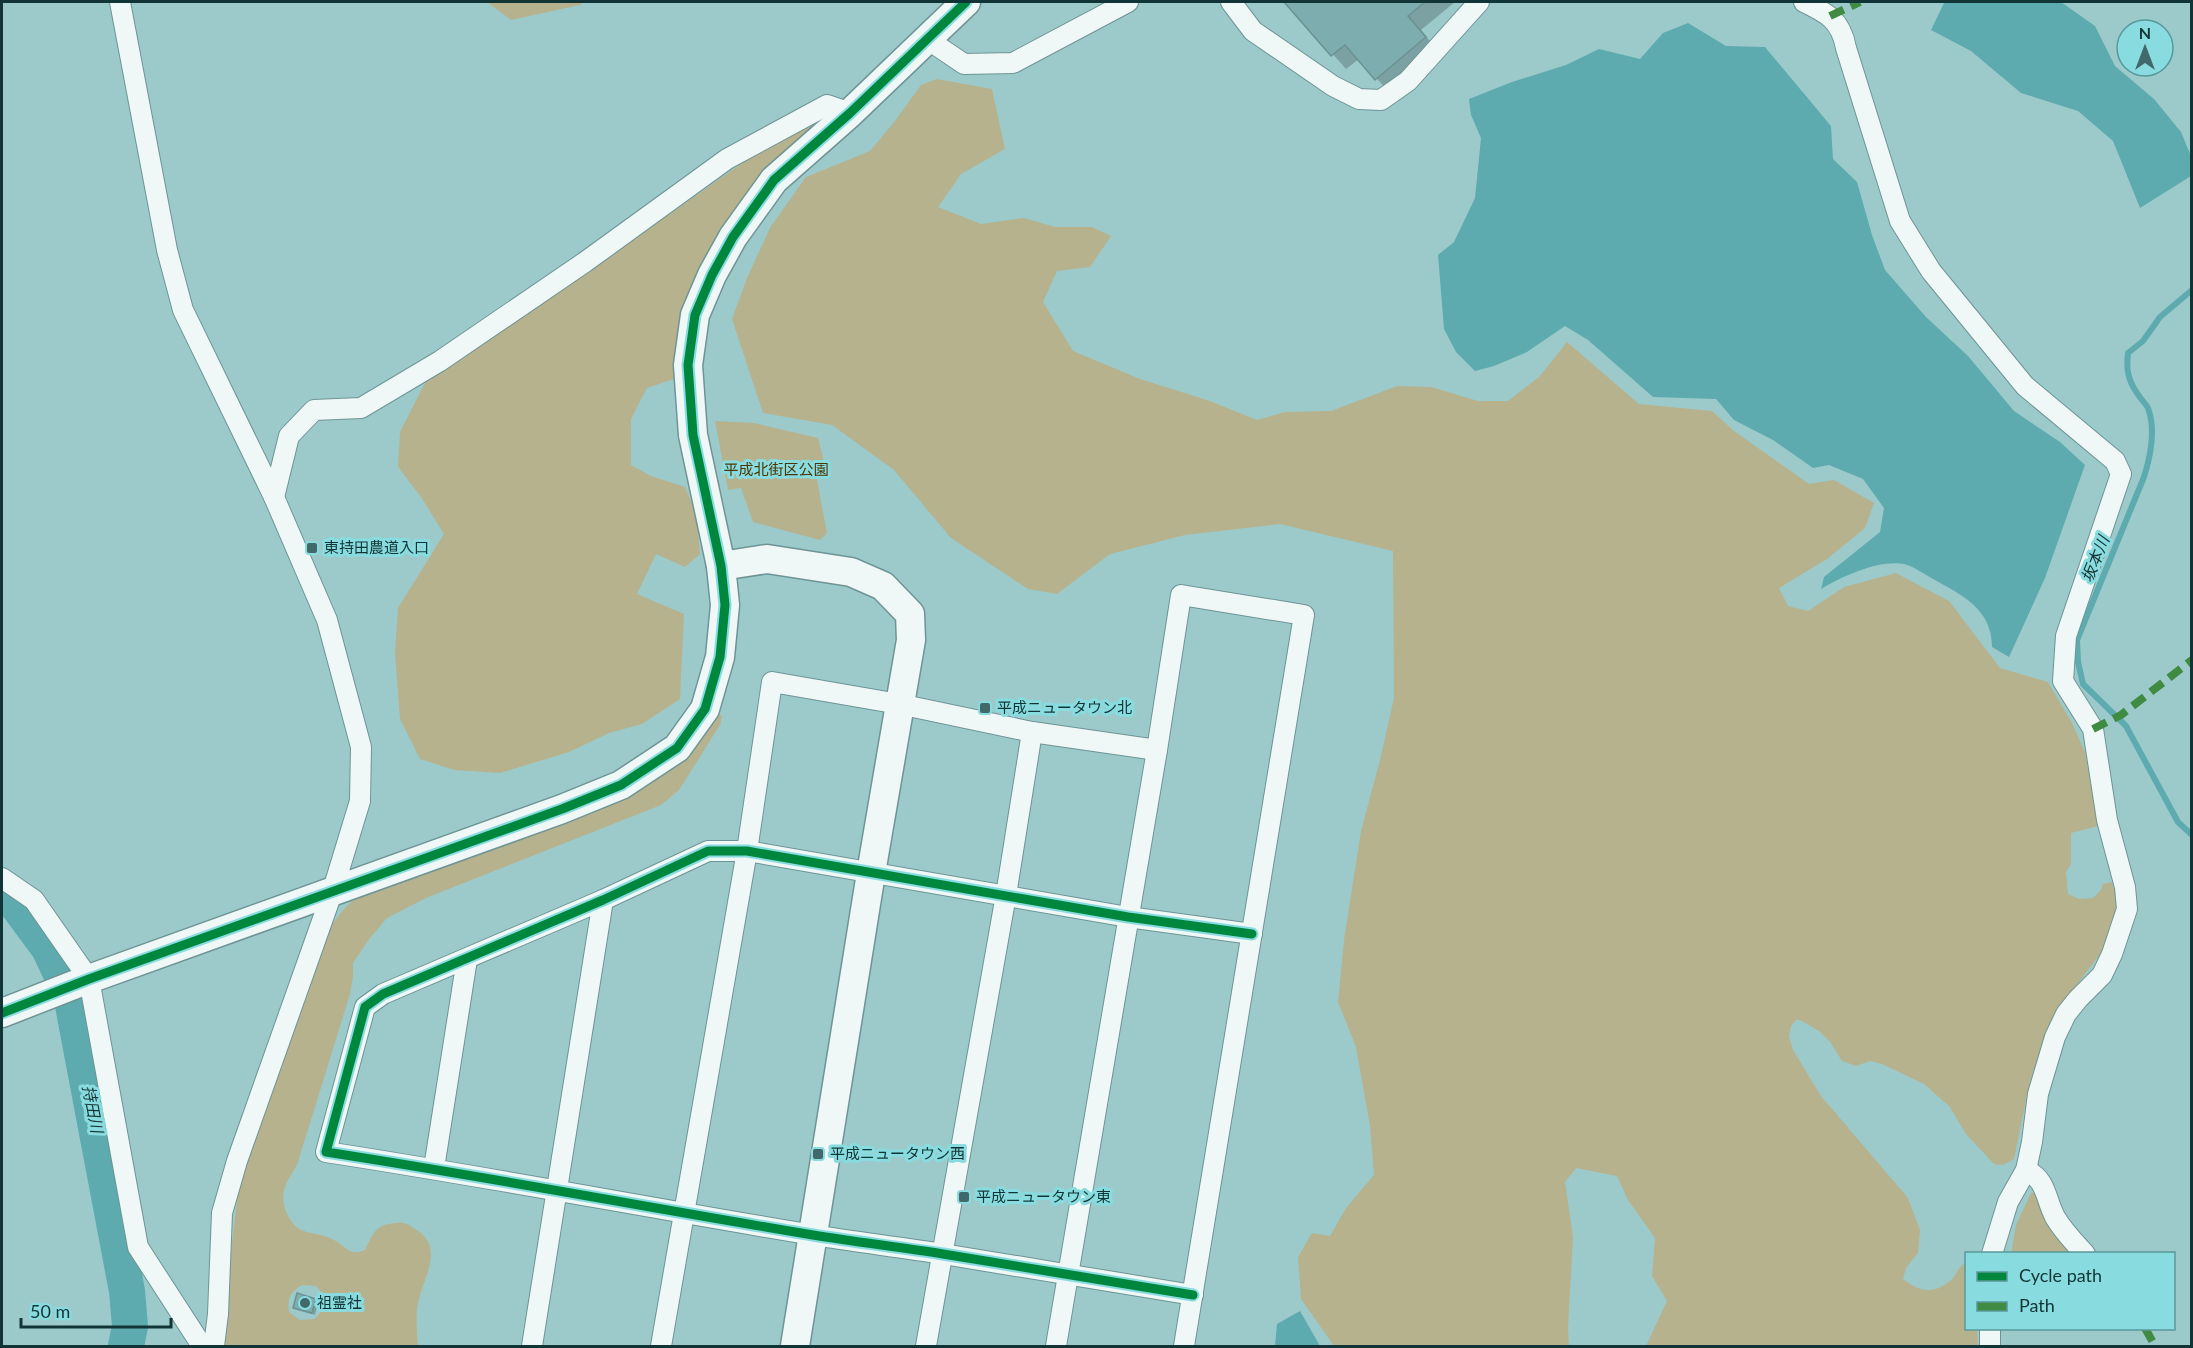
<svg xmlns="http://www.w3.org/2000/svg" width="2193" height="1348" font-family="Lato,'Noto Sans JP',sans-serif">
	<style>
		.green { fill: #b5b28d; fill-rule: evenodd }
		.water { fill: #5dabae }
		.shadow { fill: #0003 }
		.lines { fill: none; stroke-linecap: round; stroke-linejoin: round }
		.stream { stroke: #5dabae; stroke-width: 6 }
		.river { stroke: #5dabae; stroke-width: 36 }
		.building { fill: #7dadae; stroke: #6b9192; stroke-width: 1.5 }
		.street-casing { stroke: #6e9495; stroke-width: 22 }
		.secondary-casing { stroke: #6e9495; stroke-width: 31 }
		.street { stroke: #f0f7f7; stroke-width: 20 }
		.secondary { stroke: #f0f7f7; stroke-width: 28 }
		.quiet { stroke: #3f8b41; stroke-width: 8; stroke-dasharray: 15 8; stroke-linecap: butt }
		.cycleway-casing { stroke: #88dcdf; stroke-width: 13 }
		.cycleway { stroke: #00873e; stroke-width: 9 }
		.poi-dot { fill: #42696a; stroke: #88dcdf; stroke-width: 2 }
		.labels { text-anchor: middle; stroke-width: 6; stroke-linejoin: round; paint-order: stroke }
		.park-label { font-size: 15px; fill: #4e3504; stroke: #88dcdf }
		.poi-label { font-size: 15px; fill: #113536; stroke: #88dcdf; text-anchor: start }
		.water-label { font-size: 16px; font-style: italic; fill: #183536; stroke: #88dcdf }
	</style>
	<rect width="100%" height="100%" fill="#9ccacb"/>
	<!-- green -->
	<g class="green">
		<polygon points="487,2 585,2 580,5 511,20"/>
		<path d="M937,79l55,10 13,60 -44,25 -23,33 43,17 43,-6 31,9h37l19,9 -21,31 -33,4 -14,31 30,49 67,28 70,22 47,19 28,-8 46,-1 66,-25 34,1 47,14h30l31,-24 28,-35 72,62 73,7 22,20 75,53 25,-4 40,23 -9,25 -38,31 -48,29 9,18 20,5 36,-24 52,-14 53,28 51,67 48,14 24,41 13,29 13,74 -27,7v31l-5,8 2,22 11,5 14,-1 8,-8 2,-6 9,-2 7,24 -15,43 -29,38 -29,47 -16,47 -16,78 -11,6 -9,-1 -29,-31 -15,-26 -26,-23 -42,-20 -12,-3 -14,5 -14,-5 -12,-19 -11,-11 -19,-11h-4l-5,6 -2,11 4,13 28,46 87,102 12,32 -2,23 -12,15 -3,11c17,13 30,16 48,1 6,-5 7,-14 15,-17v65l11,1 1,17h-332l21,-45 -15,-25 3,-38 -27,-38 -11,-24 -41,-8 -11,14 8,55 -5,91 1,18h-235l-33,-47 -3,-42 14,-24 18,3 16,-28 28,-33 -4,-49 -14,-79 -18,-45 6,-62 17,-109 19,-71 14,-62 -1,-147 -113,-27 -95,11 -75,19 -53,40 -29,-5 -77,-51 -57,-68 -62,-45 -69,-12 -31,-94 15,-41 24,-52 35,-49 64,-26 25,-30 26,-36z"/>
		<path d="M816,118l6,6 -84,80 -34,55 -20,43 -2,30 -8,47 -27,9 -16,31v46l20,11 34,11 11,26 4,41 -15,13 -29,-13 -19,40 47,20 -4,85 -38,25 -33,9 -40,19 -69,21 -46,-3 -34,-11 -20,-40 -5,-66 3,-45 46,-74 -23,-37 -23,-30 2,-35 26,-51 139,-93 177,-125c26,-14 48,-31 74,-45z"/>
		<polygon points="715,421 754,423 818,438 827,474 816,474 817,480 827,533 820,540 753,522 741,488 728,490"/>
		<path d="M716,712l6,4 -2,9 -41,65 -18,15 -235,93 -39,20 -17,20 -17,25v13l-3,18 -53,171c-12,19 -19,30 -9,51 3,5 8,12 13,14 9,4 22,4 31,9 14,6 15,18 33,11 9,-18 10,-26 33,-27 7,-1 11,2 17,6 33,19 5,52 2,80 -1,12 0,25 1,37h-194l4,-67 11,-96 84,-244c11,-18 21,-33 39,-46l109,-38 17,-4 20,-14zM302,1285l14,1 5,6v20l-7,7 -14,1 -11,-8c-2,-14 1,-20 13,-27z"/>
		<polygon points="2031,1193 2036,1193 2072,1253 2011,1254 2016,1225"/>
	</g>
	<!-- water -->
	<g class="water">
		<polygon points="1948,2 2061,2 2095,26 2115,66 2154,99 2181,132 2191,156 2191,176 2140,208 2113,141 2078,111 2021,93 1971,51 1931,30 1944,3"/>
		<path d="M1688,23l38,23 39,1 66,79 2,33 24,23 15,53 13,35 41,47 42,39 46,55 46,31 25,23 -40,113 -36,79 -17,-10c0,-38 -30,-52 -59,-68 -9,-5 -20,-13 -29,-15 -26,-4 -61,12 -83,25l3,-12 56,-45 4,-24 -21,-29 -34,-14 -16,3 -40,-28 -39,-20 -18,-21 -63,-2 -65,-57 -23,-14 -38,26 -33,14 -19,5 -19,-19 -12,-23 -6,-74 16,-13 21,-44 6,-60 -10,-23 -2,-16 43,-17 54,-17 33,-16 41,10 23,-26z"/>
		<polygon points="1300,1311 1320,1346 1275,1346 1277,1324"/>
	</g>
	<!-- shadow -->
	<g class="shadow">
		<polygon points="1286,2 1455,2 1421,30 1439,52 1390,93 1359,59 1346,69"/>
		<polygon points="315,1300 318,1303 315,1315 297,1310 294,1307"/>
	</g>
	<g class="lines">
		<!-- stream -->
		<path class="stream" d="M2192,290l-32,27 -17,24 -15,12c-2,16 0,27 9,40 3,5 8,10 11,15 8,22 3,47 -4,69l-67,163 1,22 5,22 43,42 52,96 14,13"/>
		<!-- river -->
		<polyline class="river" points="2,892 18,906 49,948 71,995 127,1291 130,1326 126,1346"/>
	</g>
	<!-- building -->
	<g class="building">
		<polygon points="1284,2 1425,2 1408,16 1426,37 1375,80 1345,45 1331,56"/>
		<polygon points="297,1293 316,1299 312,1313 293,1308"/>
	</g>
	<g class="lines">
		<defs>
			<g id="street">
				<polyline points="120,2 167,250 183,310 274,497 327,620 361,747 360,801 332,893 237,1161 222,1213 218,1314 214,1346"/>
				<polyline points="1231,2 1253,31 1333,86 1359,99 1381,100 1408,81 1479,2"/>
				<path d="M1804,2c23,11 37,18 42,46l54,173 31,50 94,115 90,75 6,13 -55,162 -3,45 30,48 14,91 18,67 2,22 -15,45 -10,21 -24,24 -12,15 -11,23 -17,57 -6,48 -6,28 -18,32 -16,52"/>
				<polyline points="927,39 964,64 1013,63 1128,2"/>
				<polyline points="274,497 289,436 314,410 361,408 440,361 585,262 727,159 827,105 850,113"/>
				<polyline points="2,878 34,900 89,979 138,1247 202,1346"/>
				<polyline points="434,1168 467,959"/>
				<path d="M2026,1170c21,10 19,28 29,47 8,14 19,25 30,37"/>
				<path d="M1193,1295c-83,-13 -167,-28 -250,-41 -44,-7 -87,-12 -130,-19 -163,-27 -324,-58 -487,-83l39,-145 18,-13 220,-94 105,-49h39l381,66 124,17"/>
				<polyline points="1990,1328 1990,1346"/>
				<polyline points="532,1346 603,900"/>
				<polyline points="661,1346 747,851 772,682 899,704 1032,732 1157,750"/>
				<polyline points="926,1346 1006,895 1032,732"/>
				<polyline points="1056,1346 1157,750 1181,595 1304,615 1184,1346"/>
			</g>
			<g id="secondary">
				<polyline points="721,566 767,559 851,572 883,586 910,614 911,640 871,873 795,1346"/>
				<polyline points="2,1013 89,979 562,809 621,785 677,748 705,709 720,657 725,605 721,566 693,435 688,365 695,315 712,275 733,237 774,180 850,113 966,2"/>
			</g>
		</defs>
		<!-- street casing -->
		<use href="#street" class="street-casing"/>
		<!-- secondary casing -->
		<use href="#secondary" class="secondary-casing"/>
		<!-- street -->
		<use href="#street" class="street"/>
		<!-- secondary -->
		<use href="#secondary" class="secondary"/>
		<!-- quiet -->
		<g class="quiet">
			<polyline points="1830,16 1860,2"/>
			<polyline points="2093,729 2121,715 2192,660"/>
			<polyline points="2145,1328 2155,1346"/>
		</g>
		<defs>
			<g id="cycleway">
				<polyline points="2,1013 89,979 562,809 621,785 677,748 705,709 720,657 725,605 721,566 693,435 688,365 695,315 712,275 733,237 774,180 850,113 966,2"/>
				<path d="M1193,1295c-83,-13 -167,-28 -250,-41 -44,-7 -87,-12 -130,-19 -163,-27 -324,-58 -487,-83l39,-145 18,-13 220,-94 105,-49h39l381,66 124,17"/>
			</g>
		</defs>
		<!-- cycleway casing -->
		<use href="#cycleway" class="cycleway-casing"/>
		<!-- cycleway -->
		<use href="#cycleway" class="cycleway"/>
	</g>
	<!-- markers -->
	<g class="poi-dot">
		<rect x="306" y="542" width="12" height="12" rx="3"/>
		<rect x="979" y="702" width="12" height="12" rx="3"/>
		<rect x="812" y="1148" width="12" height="12" rx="3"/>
		<rect x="958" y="1191" width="12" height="12" rx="3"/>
		<circle cx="305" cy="1303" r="6"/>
	</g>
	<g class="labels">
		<!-- park labels -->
		<g class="park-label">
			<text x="776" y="475">平成北街区公園</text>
		</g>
		<!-- poi labels -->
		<g class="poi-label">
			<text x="324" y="553">東持田農道入口</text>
			<text x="997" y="713">平成ニュータウン北</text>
			<text x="830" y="1159">平成ニュータウン西</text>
			<text x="976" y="1202">平成ニュータウン東</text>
			<text x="317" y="1308">祖霊社</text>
		</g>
		<!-- water labels -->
		<g class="water-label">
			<text transform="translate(2095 559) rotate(-68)" y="6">坂本川</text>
			<text transform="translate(93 1109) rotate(79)" y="6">持田川</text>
		</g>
	</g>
	<!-- border -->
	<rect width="2193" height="1348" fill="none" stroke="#113536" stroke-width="6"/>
	<!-- legend -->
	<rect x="1965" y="1252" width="210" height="78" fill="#88dcdf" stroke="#58999b" stroke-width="1.5"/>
	<rect x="1977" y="1272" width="30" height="9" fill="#00873e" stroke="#58999b" stroke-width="1.5"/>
	<text x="2019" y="1282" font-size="18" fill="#113536">Cycle path</text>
	<rect x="1977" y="1302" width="30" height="9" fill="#3f8b41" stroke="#58999b" stroke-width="1.5"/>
	<text x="2019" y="1312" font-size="18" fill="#113536">Path</text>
	<!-- north arrow -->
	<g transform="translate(2145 48)"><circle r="28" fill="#88dcdf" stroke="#58999b" stroke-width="1.5"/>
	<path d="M0-4.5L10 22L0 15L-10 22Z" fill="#42696a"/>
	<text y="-9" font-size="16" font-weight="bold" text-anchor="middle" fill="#113536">N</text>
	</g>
	<!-- scale -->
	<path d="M21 1318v9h150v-9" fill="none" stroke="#113536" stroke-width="3"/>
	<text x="30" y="1318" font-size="18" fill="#113536" stroke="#88dcdf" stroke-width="4.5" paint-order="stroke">50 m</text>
</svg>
